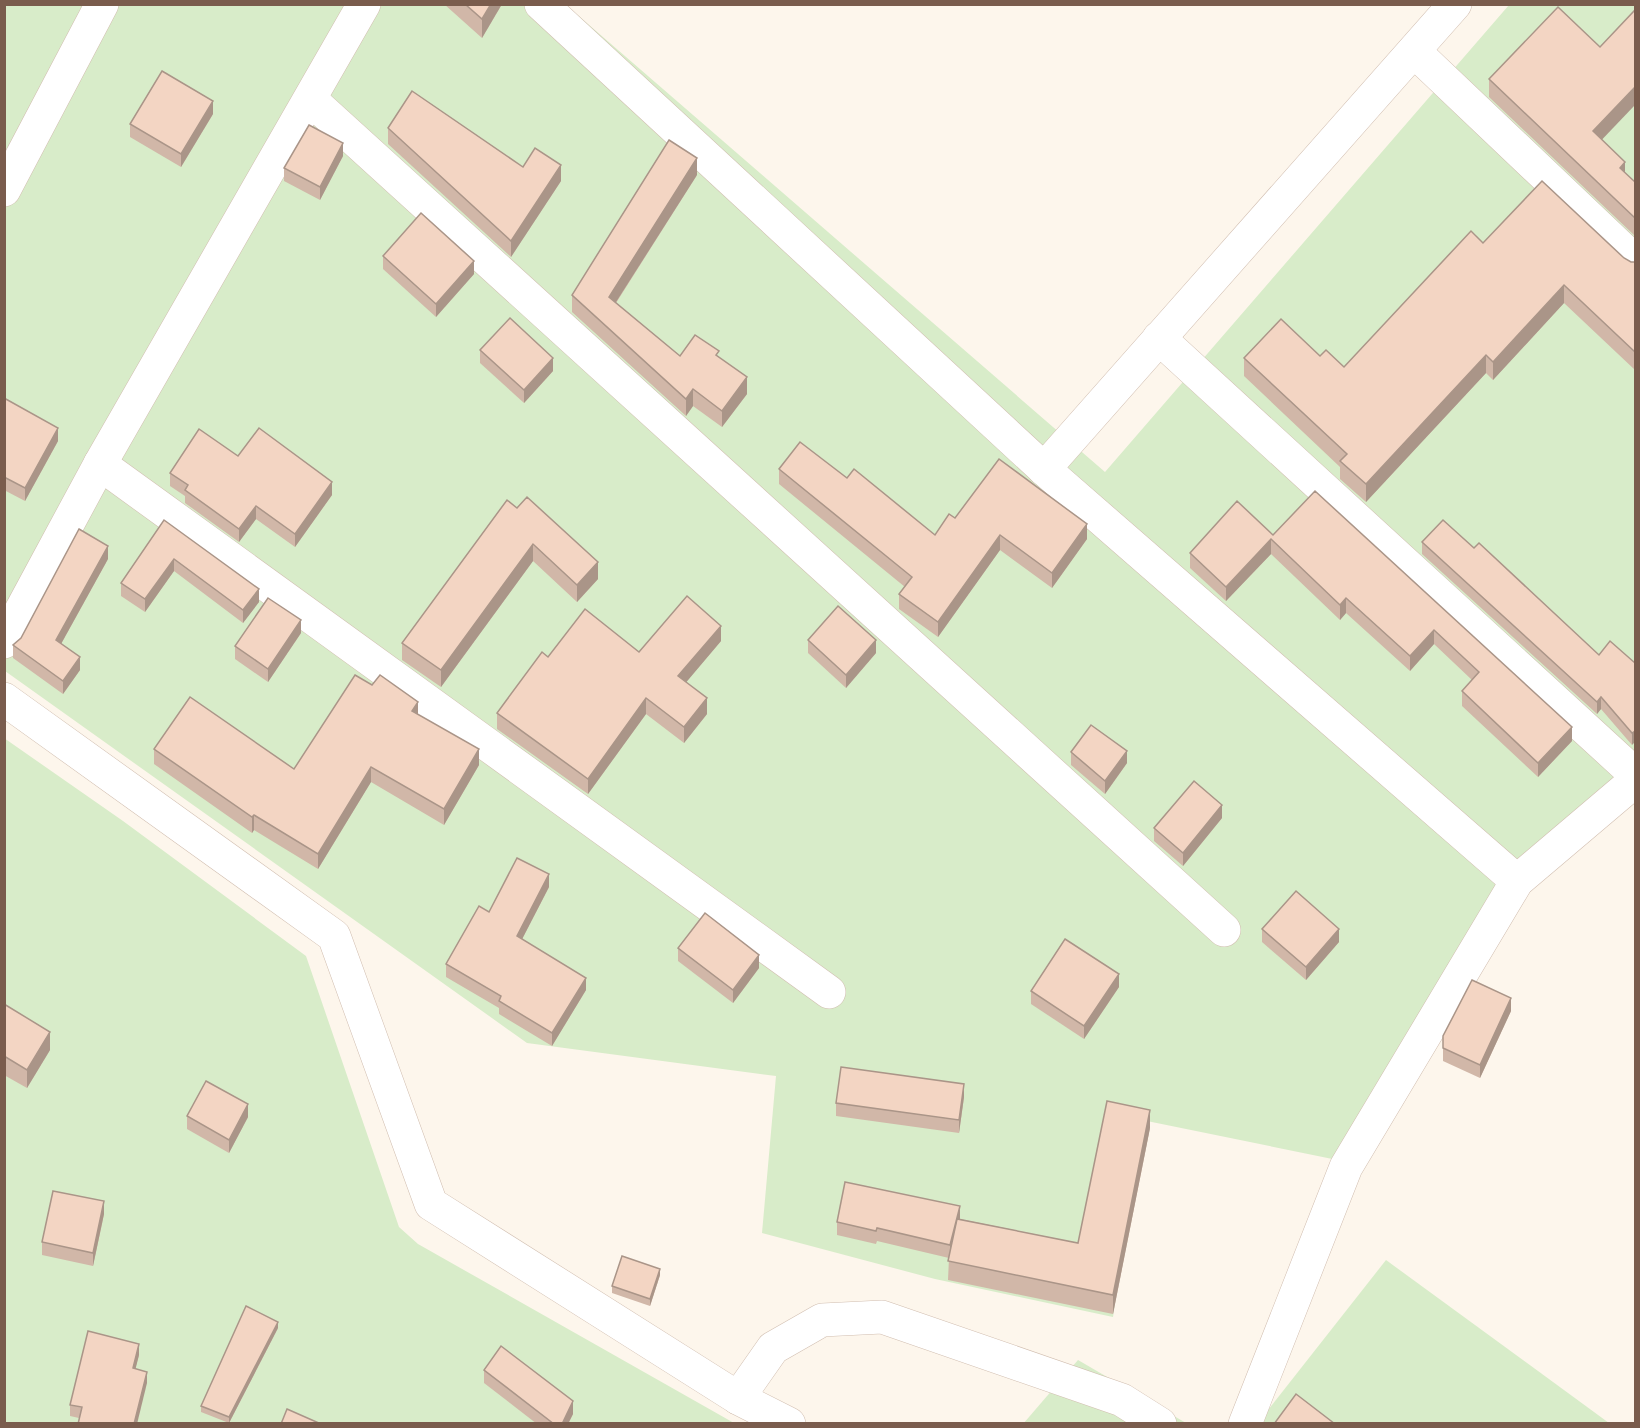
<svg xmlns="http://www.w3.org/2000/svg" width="1640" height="1428" font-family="'Noto Sans',sans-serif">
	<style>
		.green { fill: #d8ecc9 }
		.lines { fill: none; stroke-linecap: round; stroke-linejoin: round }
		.street-casing { stroke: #d1beb0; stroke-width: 34 }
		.street { stroke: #fff; stroke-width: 33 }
		.wall { fill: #d1b7a8 }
		.shaded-wall { fill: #aa9588 }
		.building { fill: #f3d5c3; stroke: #aa9588; stroke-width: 1.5 }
	</style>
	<rect width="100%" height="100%" fill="#fdf6ec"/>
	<!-- green -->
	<g class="green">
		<polygon points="4,5 566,5 1105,472 1509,5 1635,5 1635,794 1530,870 1352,1163 1142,1120 1113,1317 935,1279 762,1233 776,1076 527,1043 5,671"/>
		<polygon points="4,738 123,821 306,956 399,1227 418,1244 734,1423 5,1423"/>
		<polygon points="1386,1260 1609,1423 1257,1424"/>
		<polygon points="1078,1360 1186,1423 1023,1424"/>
	</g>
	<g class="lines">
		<defs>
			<g id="street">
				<polyline points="541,4 1044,469 1517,881"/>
				<polyline points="1414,51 1636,262"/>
				<polyline points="311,100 1224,930"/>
				<polyline points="4,190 102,4"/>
				<polyline points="1159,338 1636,775"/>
				<polyline points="100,464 829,992"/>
				<polyline points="1044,469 1455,4"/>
				<polyline points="4,642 100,464 364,4"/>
				<polyline points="4,699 334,936 431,1204 738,1398 789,1424"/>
				<polyline points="738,1398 773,1348 822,1320 882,1317 1122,1400 1160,1424"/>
				<polyline points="1245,1424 1346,1167 1517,881 1636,780"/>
			</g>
		</defs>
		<!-- street casing -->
		<use href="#street" class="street-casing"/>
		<!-- street -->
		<use href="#street" class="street"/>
	</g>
	<!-- wall -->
	<g class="wall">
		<polygon points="444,4 502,4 482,38"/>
		<polygon points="1600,47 1602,140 1625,173 1635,182 1635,236 1489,97 1489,79"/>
		<polygon points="213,114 181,167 130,137 130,124"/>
		<polygon points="388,128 523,167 561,181 511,257 388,144"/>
		<polygon points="343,156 320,200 284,181 284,168"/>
		<polygon points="697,175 616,303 680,356 719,357 747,394 722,427 693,406 686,416 572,312 572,295"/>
		<polygon points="1483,243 1624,258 1631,262 1635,262 1635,370 1564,303 1493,380 1486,373 1366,502 1340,479 1340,467 1244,376 1244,358 1320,356 1344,367"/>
		<polygon points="383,256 474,274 436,317 383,269"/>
		<polygon points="480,350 553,371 524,403 480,363"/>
		<polygon points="4,398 58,441 25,501 4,490"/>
		<polygon points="238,456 332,495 295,547 256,519 239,542 185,503 185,496 170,486 170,473"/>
		<polygon points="779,469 847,478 935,535 955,518 1087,539 1052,588 1000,550 938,637 899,609 899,594 905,587 779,484"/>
		<polygon points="1315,491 1572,741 1538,777 1462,706 1462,691 1472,680 1434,644 1410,671 1346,613 1340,620 1271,554 1226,601 1190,568 1190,553 1273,535"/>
		<polygon points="507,500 598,579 577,602 533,561 441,687 402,660 402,643"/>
		<polygon points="164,520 259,602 243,623 174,571 145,612 121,596 121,583"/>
		<polygon points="1422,542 1474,548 1599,655 1635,663 1632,745 1601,709 1597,714 1422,554"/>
		<polygon points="108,559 61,644 80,670 63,694 13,658 13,645"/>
		<polygon points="301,633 268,682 235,659 235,646"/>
		<polygon points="808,640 876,653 846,688 808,653"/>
		<polygon points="721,641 686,682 707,714 684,743 646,714 588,794 497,729 497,713 548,657 639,652"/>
		<polygon points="418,714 479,765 444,825 371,782 318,869 254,830 252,833 154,764 154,749 294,769"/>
		<polygon points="1071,752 1127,763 1105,794 1071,765"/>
		<polygon points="1222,818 1183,866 1154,841 1154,828"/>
		<polygon points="549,887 522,939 586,990 552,1046 499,1014 499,1008 446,977 446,964 489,912"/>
		<polygon points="1262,929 1339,942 1306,980 1262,942"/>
		<polygon points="678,948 759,968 733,1003 678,961"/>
		<polygon points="1119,987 1084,1039 1031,1004 1031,991"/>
		<polygon points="4,1004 50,1050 27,1088 4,1075"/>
		<polygon points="1511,1011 1480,1078 1443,1061 1443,1036"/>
		<polygon points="964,1097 959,1133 836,1116 836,1103"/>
		<polygon points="187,1116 248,1117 229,1153 187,1129"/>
		<polygon points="1150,1128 1113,1314 948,1280 949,1258 877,1241 876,1244 837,1235 837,1222 960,1219 1078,1243"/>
		<polygon points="104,1214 93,1266 42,1255 42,1242"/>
		<polygon points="660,1275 650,1306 612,1293 612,1286"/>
		<polygon points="278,1328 229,1423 201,1412 201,1406"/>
		<polygon points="139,1355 135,1369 147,1383 79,1418 70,1416 70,1405"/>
		<polygon points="484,1370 573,1414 568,1424 537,1424 484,1383"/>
	</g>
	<!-- shaded-wall -->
	<g class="shaded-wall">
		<polygon points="491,4 502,4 482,38 482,19"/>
		<polygon points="1635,87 1635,105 1593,149 1593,131"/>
		<polygon points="213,101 213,114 181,167 181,154"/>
		<polygon points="343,143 343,156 320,200 320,187"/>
		<polygon points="697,158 697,175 609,313 609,297"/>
		<polygon points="1625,162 1625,180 1620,168"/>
		<polygon points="561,165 561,181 511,257 511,241"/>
		<polygon points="474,261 474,274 436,317 436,304"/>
		<polygon points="1564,285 1564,303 1493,380 1493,362"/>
		<polygon points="1486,355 1486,373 1366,502 1366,484"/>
		<polygon points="553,358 553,371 524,403 524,390"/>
		<polygon points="747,377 747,394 722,427 722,411"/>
		<polygon points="693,389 693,406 686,416 686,399"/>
		<polygon points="58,428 58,441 25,501 25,488"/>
		<polygon points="332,482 332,495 295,547 295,534"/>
		<polygon points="256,506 256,519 239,542 239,529"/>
		<polygon points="1087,524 1087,539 1052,588 1052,573"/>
		<polygon points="1000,535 1000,550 938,637 938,622"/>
		<polygon points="1271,539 1271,554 1226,601 1226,587"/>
		<polygon points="533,544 533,561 441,687 441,670"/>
		<polygon points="108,546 108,559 56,653 56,640"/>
		<polygon points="174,559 174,571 145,612 145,599"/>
		<polygon points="598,562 598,579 577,602 577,585"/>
		<polygon points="259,589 259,602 243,623 243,610"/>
		<polygon points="1346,598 1346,613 1340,620 1340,605"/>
		<polygon points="301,620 301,633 268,682 268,669"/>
		<polygon points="721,626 721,641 678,692 678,676"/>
		<polygon points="1434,630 1434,644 1410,671 1410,656"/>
		<polygon points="876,640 876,653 846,688 846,675"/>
		<polygon points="80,657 80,670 63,694 63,681"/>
		<polygon points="1601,697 1601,709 1597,714 1597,702"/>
		<polygon points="646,698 646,714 588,794 588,779"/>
		<polygon points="707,698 707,714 684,743 684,727"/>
		<polygon points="418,702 418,718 412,711"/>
		<polygon points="1572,727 1572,741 1538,777 1538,763"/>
		<polygon points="1635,731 1635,742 1632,745 1632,733"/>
		<polygon points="479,749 479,765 444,825 444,809"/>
		<polygon points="1127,751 1127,763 1105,794 1105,781"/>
		<polygon points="371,767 371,782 318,869 318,854"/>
		<polygon points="1222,805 1222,818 1183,866 1183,853"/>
		<polygon points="254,815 254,830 252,833 252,817"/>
		<polygon points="549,874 549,887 517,949 517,936"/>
		<polygon points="1339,929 1339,942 1306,980 1306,967"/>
		<polygon points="759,955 759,968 733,1003 733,990"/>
		<polygon points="1119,974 1119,987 1084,1039 1084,1026"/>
		<polygon points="586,978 586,990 552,1046 552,1033"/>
		<polygon points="1511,998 1511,1011 1480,1078 1480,1065"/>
		<polygon points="50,1032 50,1050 27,1088 27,1070"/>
		<polygon points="964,1084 964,1097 959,1133 959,1120"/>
		<polygon points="248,1104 248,1117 229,1153 229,1140"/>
		<polygon points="1150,1110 1150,1128 1113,1314 1113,1295"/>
		<polygon points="104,1201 104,1214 93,1266 93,1253"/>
		<polygon points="960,1206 960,1219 950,1258 950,1245"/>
		<polygon points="660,1269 660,1275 650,1306 650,1299"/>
		<polygon points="278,1322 278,1328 229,1423 229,1417"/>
		<polygon points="139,1344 139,1355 133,1379 133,1368"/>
		<polygon points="147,1372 147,1383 137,1424 134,1424"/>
		<polygon points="573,1401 573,1414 568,1424 562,1424"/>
	</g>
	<!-- building -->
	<g class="building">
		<polygon points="465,4 491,4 482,19"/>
		<polygon points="1558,7 1600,47 1635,10 1635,87 1593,131 1625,162 1620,168 1635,182 1635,218 1489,79"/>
		<polygon points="162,71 213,101 181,154 130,124"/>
		<polygon points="412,91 523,167 535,148 561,165 511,241 388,128"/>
		<polygon points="309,125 343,143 320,187 284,168"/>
		<polygon points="669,140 697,158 609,297 680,356 695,335 719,351 716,355 747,377 722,411 693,389 686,399 572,295"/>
		<polygon points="1542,181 1624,258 1631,262 1635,262 1635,352 1564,285 1493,362 1486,355 1366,484 1340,461 1347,454 1244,358 1281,319 1320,356 1326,350 1344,367 1471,231 1483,243"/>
		<polygon points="421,213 474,261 436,304 383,256"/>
		<polygon points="510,318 553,358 524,390 480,350"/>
		<polygon points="4,398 58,428 25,488 4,477"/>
		<polygon points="259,428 332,482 295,534 256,506 239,529 185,490 188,485 170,473 199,429 238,456"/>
		<polygon points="800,442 847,478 854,469 935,535 949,514 955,518 999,459 1087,524 1052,573 1000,535 938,622 899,594 912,577 779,469"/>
		<polygon points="1315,491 1572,727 1538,763 1462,691 1479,672 1434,630 1410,656 1346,598 1340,605 1271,539 1226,587 1190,553 1237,501 1273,535"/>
		<polygon points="527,497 598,562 577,585 533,544 441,670 402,643 507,500 517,508"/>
		<polygon points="164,520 259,589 243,610 174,559 145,599 121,583"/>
		<polygon points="1443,520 1474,548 1479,543 1599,655 1610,641 1635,663 1635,731 1632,733 1601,697 1597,702 1422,542"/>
		<polygon points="79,529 108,546 56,640 80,657 63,681 13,645 21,638"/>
		<polygon points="687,596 721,626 678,676 707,698 684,727 646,698 588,779 497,713 542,652 548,657 585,609 639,652"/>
		<polygon points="268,598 301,620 268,669 235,646"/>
		<polygon points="838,606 876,640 846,675 808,640"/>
		<polygon points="355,675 372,685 380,675 418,702 412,711 479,749 444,809 371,767 318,854 254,815 252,817 154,749 190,697 294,769"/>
		<polygon points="1091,725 1127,751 1105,781 1071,752"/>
		<polygon points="1194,781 1222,805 1183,853 1154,828"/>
		<polygon points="517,858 549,874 517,936 586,978 552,1033 499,1001 501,996 446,964 479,906 489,912"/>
		<polygon points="1296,891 1339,929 1306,967 1262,929"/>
		<polygon points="705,913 759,955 733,990 678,948"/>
		<polygon points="1065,939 1119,974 1084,1026 1031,991"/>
		<polygon points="1472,980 1511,998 1480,1065 1443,1048 1443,1036"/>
		<polygon points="4,1004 50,1032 27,1070 4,1056"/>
		<polygon points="841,1067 964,1084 959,1120 836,1103"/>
		<polygon points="206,1081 248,1104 229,1140 187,1116"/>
		<polygon points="1107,1101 1150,1110 1113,1295 948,1261 957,1219 1078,1243"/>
		<polygon points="845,1182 960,1206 950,1245 877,1228 876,1231 837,1222"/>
		<polygon points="53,1191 104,1201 93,1253 42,1242"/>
		<polygon points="622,1256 660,1269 650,1299 612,1286"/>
		<polygon points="246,1306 278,1322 229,1417 201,1406"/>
		<polygon points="88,1331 139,1344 133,1368 147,1372 134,1424 78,1424 82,1407 70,1405"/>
		<polygon points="501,1346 573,1401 562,1424 554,1424 484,1370"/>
		<polygon points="1296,1394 1335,1424 1274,1424"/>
		<polygon points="287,1409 321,1424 281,1424"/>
	</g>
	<!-- border -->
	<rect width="1640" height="1428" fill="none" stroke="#7a5c4d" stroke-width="12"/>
</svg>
